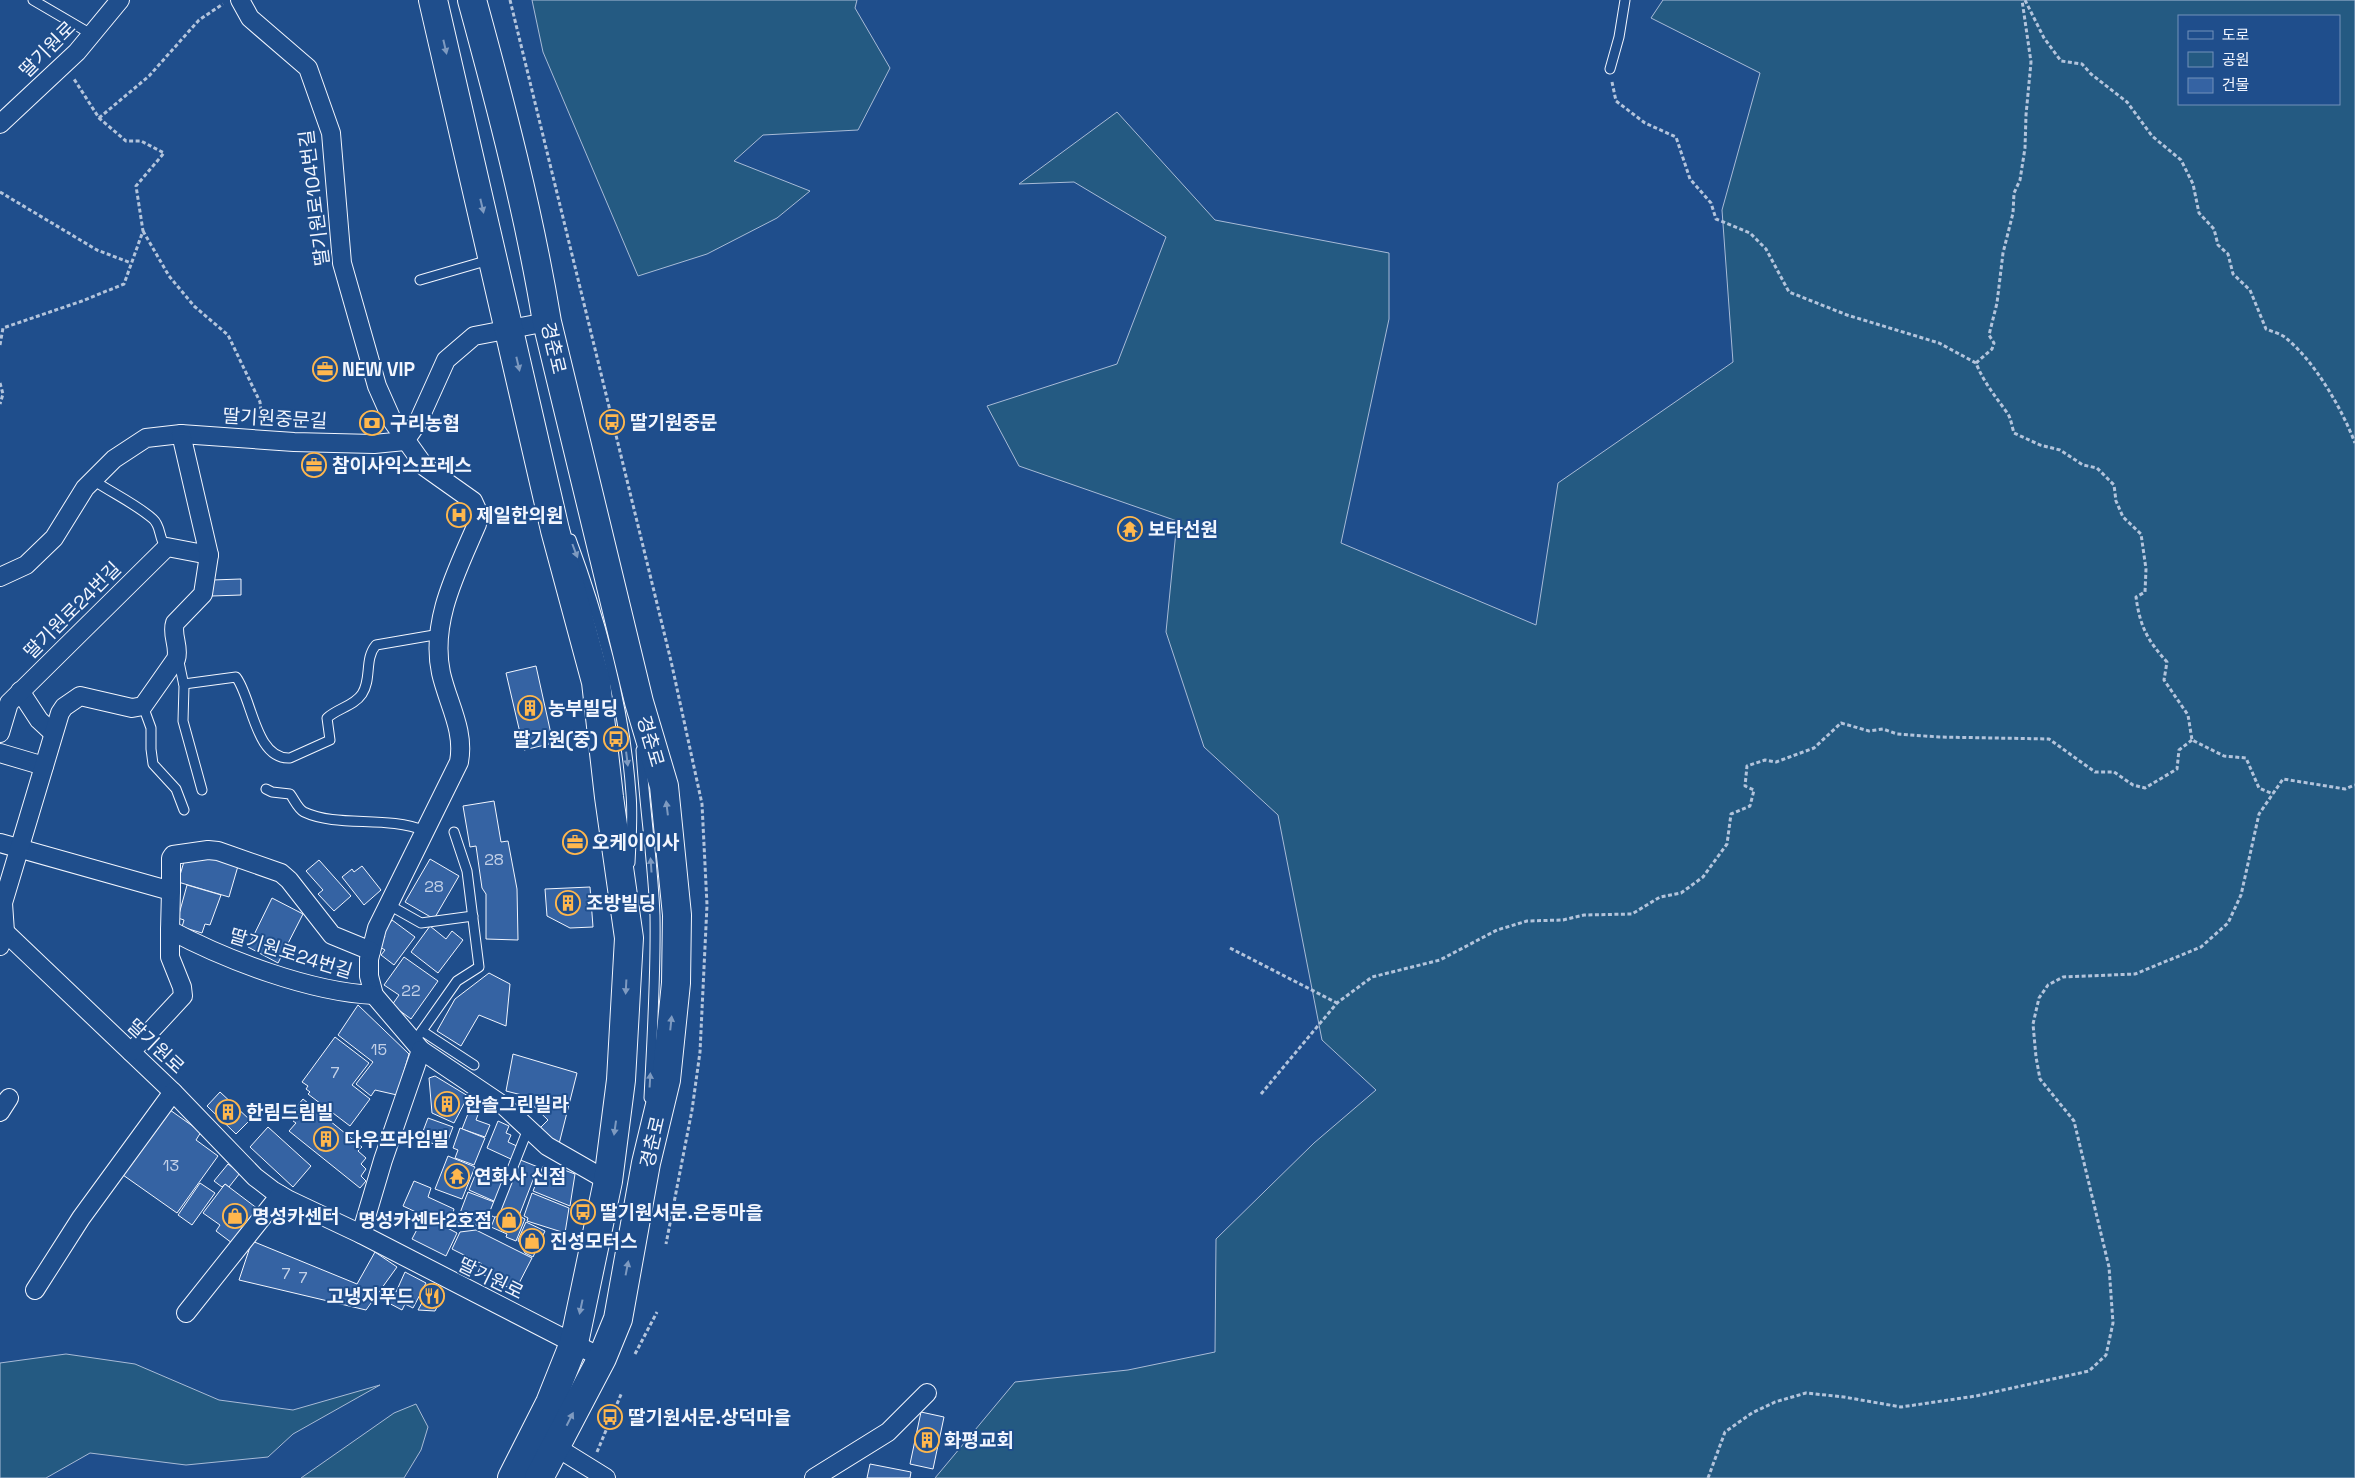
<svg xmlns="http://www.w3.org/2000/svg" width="2355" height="1478" font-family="'Space Grotesk','Noto Sans KR',sans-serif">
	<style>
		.green { fill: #245a82; stroke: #a8bbd7; fill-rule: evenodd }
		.building { fill: #3563a3; stroke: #f2f6ff }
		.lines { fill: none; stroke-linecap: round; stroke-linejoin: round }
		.lane-casing { stroke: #f2f6ff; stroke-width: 11 }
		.street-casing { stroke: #f2f6ff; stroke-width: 20 }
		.primary-casing { stroke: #f2f6ff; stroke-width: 30 }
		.path { stroke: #b3c4dc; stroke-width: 3; stroke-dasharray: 4 2.5; stroke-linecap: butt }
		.lane { stroke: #1f4e8c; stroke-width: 9 }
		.street { stroke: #1f4e8c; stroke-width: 18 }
		.primary { stroke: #1f4e8c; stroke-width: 28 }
		.oneway { fill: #7e9ac0 }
		.labels { text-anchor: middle; stroke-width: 4; stroke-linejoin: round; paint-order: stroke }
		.number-label { font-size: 16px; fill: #c3d1e8 }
		.street-label { font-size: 19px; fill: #f2f6ff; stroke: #1f4e8c }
		.poi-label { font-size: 19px; font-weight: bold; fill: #f2f6ff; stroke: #1f4e8c; text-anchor: start }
	</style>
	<rect width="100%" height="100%" fill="#1f4e8c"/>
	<!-- green -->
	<g class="green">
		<polygon points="532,0 857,0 855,8 890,68 858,130 763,135 734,161 810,191 777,218 707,254 638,276 543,52"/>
		<path d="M1663,0h692v1478h-1420l80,-96 113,-12 87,-18 1,-113 98,-96 62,-53 -54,-50 -44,-225 -74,-68 -38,-115 11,-111 -158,-55 -32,-60 130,-42 49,-127 -92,-55 -55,2 98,-72 98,108 174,33v66l-48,224 195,82 22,-142 175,-121 -11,-152 38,-137 -109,-55zM2179,16h160v88h-160z"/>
		<polygon points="66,1354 135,1364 219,1400 293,1410 380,1385 293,1434 268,1457 186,1465 90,1453 46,1478 0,1478 0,1363"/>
		<polygon points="416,1404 428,1427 421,1450 404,1478 301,1478 394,1413"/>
	</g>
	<!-- building -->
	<g class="building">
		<polygon points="241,579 241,595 212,596 212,580"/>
		<polygon points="536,666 553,743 524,750 506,673"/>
		<polygon points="494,801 501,842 508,841 517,889 518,940 486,939 486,894 482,888 476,846 470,847 463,806"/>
		<polygon points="185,858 224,859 238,866 229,897 178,882"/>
		<polygon points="430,859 459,876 434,919 405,902"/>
		<polygon points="319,860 351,896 334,911 318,894 323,890 306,871"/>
		<polygon points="362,866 381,890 364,905 342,877 352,869 354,872"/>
		<polygon points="187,885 221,895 210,925 205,924 202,933 182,927 184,920 178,918"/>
		<polygon points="590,887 593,927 570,928 547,916 545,889"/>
		<polygon points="272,898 303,914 278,963 248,947"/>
		<polygon points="392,920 415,937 394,965 381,955 385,950 378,946 385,936 382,934"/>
		<polygon points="430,926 446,939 452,931 463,940 438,973 411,952"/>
		<polygon points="404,957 438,981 411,1019 392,1005 399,995 384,985"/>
		<polygon points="489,973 510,984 506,1026 479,1015 461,1046 437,1031 455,999"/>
		<polygon points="358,1005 409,1054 397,1095 375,1090 371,1096 356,1084 373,1062 338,1035"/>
		<polygon points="335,1037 369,1063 352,1085 370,1099 350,1126 308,1094 310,1092 306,1089 308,1086 302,1082"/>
		<polygon points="513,1054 577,1073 559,1144 556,1146 540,1128 548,1120 522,1095 506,1091"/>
		<polygon points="435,1076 468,1096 454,1123 432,1113 429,1078"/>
		<polygon points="220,1092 250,1120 236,1134 207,1106"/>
		<polygon points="303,1099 362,1147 358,1151 366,1158 361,1164 366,1169 361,1176 366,1181 360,1188 289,1131 296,1123 293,1121 298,1116 293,1111"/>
		<polygon points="471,1106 480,1109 476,1120 490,1125 485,1137 462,1129"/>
		<polygon points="170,1110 201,1132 196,1140 218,1156 177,1213 123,1175"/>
		<polygon points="428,1118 453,1127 445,1148 420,1139"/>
		<polygon points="498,1121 509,1126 506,1133 511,1135 508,1142 519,1147 513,1160 487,1148"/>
		<polygon points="268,1127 311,1166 293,1187 250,1147"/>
		<polygon points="460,1128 485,1138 474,1165 455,1158 458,1150 453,1148"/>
		<polygon points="448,1156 475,1167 462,1199 435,1189"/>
		<polygon points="518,1159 538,1167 519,1216 525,1219 516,1241 506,1237 507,1234 491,1227"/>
		<polygon points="228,1164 240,1173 229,1187 225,1184 222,1187 214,1181"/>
		<polygon points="543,1166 554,1170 556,1167 575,1174 570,1206 533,1191"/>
		<polygon points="478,1168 487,1171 488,1168 507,1176 496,1202 469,1190"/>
		<polygon points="414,1181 431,1188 428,1197 454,1209 453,1213 462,1217 457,1227 448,1223 446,1226 403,1206"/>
		<polygon points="200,1183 215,1193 192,1225 178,1215"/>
		<polygon points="225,1184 258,1209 232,1243 216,1231 220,1225 203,1213"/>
		<polygon points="468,1192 494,1202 486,1229 463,1220 465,1215 460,1213"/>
		<polygon points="532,1193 569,1208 565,1233 527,1221 528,1218 524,1216"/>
		<polygon points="424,1216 457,1233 446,1256 412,1239"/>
		<polygon points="526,1222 545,1231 533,1257 525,1253 518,1240"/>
		<polygon points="476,1230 532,1258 515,1291 478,1272 482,1264 452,1249 460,1232"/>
		<polygon points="252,1241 357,1284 375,1252 397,1267 366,1310 239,1280"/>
		<polygon points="405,1272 426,1283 413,1308 405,1304 402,1310 383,1300 389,1288 396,1292"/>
		<polygon points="431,1286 444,1293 435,1311 418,1310"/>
		<polygon points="921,1412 944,1417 933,1469 910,1464"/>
		<polygon points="870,1464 911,1472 910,1478 867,1478"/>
	</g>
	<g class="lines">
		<defs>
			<g id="lane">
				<polyline points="33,0 91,34"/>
				<polyline points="1610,69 1619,37 1625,0"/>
				<polyline points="420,280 489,260"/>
				<path d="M93,480c19,13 43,24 60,39 9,8 5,21 14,28"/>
				<path d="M571,539c30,81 54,168 60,255 2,22 0,46 -1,69"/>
				<polyline points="178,657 184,686 183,721 202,790"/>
				<path d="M184,684l52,-7c16,20 19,83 54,81l40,-18 -3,-22c11,-10 27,-12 35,-24 10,-15 2,-35 14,-49l64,-11"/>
				<polyline points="143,706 151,728 151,749 153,764 176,789 184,810"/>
				<path d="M641,750c3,55 12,110 14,166 1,61 -3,122 -6,182"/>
				<path d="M266,789l6,3 18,2c4,5 8,15 14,18 34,16 83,3 121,19"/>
				<polyline points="389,905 421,923 473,916"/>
				<polyline points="422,1031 474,1065"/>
				<polyline points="414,1042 457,981 479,967 467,871 454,832"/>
				<polyline points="495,1212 528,1129"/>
			</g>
			<g id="street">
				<path d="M240,0l10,18 58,50 23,65 11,130 35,123 16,36 32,45 48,34 5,11 -1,12c-20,47 -47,97 -36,149 7,31 24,57 18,89l-82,166 -8,31v17l5,19 47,55 -38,110 -22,74"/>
				<polyline points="0,124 77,52 120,0"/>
				<polyline points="0,577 26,565 54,538 85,488 114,459 146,438 181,434 294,442 374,444 405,441 418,422 446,360 474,336 547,322"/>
				<polyline points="20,691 39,720 53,733"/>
				<polyline points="0,733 9,703 167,547 209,555"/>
				<polyline points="0,753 44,766"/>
				<path d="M0,843l171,48 -1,39c56,30 140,62 204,65"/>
				<polyline points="171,891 171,858 173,855 208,850 218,851 281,873 289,880 332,935 371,951"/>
				<polyline points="0,931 5,932 173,1092 255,1177 272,1190 289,1200 361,1234 602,1358"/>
				<path d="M0,946l5,-14 -2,-29 57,-190 4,-6 16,-11 52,12 11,-2 33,-47c4,-12 -5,-24 -1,-36l28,-29 6,-39 -28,-121"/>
				<polyline points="421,1050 504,1106 547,1146 608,1181"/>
				<polyline points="131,1052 183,996 182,987 170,957 170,930"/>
				<polyline points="0,1112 9,1098"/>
				<polyline points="35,1290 81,1218 173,1092"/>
				<polyline points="186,1313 280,1195"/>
				<polyline points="556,1447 606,1478"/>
				<polyline points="814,1478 888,1432 927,1393"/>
			</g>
			<g id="primary">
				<polyline points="433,0 555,530 596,682 609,797 629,938 621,1080 608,1181 574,1343 550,1403 512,1478"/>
				<path d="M472,0c29,106 57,213 75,322l92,380 25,84 13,129 -1,68 -10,97 -20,83 -28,156 -16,39 -63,120"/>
			</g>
		</defs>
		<!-- lane casing -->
		<use href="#lane" class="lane-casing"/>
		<!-- street casing -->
		<use href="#street" class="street-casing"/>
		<!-- primary casing -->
		<use href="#primary" class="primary-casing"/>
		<!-- path -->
		<g class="path">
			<polyline points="510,0 671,661 702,804 707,905 700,1052 692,1110 666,1244"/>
			<path d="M2025,0l19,38 17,23 21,3 9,10 36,28 25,34 29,24 12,24 6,29 15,16 4,16 10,9 5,20 17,16 16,39c7,3 16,5 21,10 28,23 55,70 68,104"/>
			<path d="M1612,82l4,19 29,22 31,14 14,42 21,24 5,16 34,14 16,16 23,43 58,23 92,28 37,20c8,20 20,34 32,51 3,5 4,13 6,19l26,12 20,5 23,15 14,3 17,17 2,16 7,16 18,17 5,35 -1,23 -9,5c4,29 11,43 31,65l-3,18 24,35 4,25 32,16 22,2 13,30 14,6"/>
			<polyline points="99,118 149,76 199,20 223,4"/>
			<polyline points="0,192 97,250 131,263"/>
			<polyline points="143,231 169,276 194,306 228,335 260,402 262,422"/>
			<polyline points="0,345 3,328 82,301 124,284 143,231 136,186 164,153 141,141 126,141 99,118 74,79"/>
			<polyline points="1976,363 1992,349 1994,343 1989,335 1997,303 2003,253 2013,213 2014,193 2020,180 2025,148 2026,115 2031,62 2022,0"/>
			<polyline points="0,383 3,394 0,404"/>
			<polyline points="1230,948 1337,1003"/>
			<polyline points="1261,1094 1337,1003 1372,977 1440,960 1497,930 1527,921 1563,920 1584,915 1632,914 1660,897 1681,893 1703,877 1727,844 1731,814 1750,806 1754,790 1745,786 1747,766 1765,760 1776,762 1814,748 1841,723 1869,731 1883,729 1897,734 1939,737 2049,739 2095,772 2114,772 2133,785 2145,788 2177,769 2179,750 2192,740"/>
			<polyline points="635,1354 657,1312"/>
			<polyline points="597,1452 622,1392"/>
			<polyline points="1708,1478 1725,1432 1752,1413 1775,1402 1806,1393 1844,1397 1901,1407 1976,1396 2089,1371 2106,1355 2113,1323 2109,1267 2074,1121 2040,1079 2036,1057 2033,1024 2039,998 2048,985 2063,977 2135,974 2201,947 2228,923 2241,895 2259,814 2283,779 2345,789 2355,785"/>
		</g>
		<!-- lane -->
		<use href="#lane" class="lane"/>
		<!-- street -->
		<use href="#street" class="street"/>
		<!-- primary -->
		<use href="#primary" class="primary"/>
	</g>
	<!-- one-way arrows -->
	<defs><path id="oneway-solid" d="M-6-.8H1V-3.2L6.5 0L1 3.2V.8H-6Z" transform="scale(1.25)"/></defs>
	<g class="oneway">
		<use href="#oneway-solid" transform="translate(445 47) rotate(77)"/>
		<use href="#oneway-solid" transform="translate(482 206) rotate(77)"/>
		<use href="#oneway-solid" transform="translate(518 364) rotate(77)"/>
		<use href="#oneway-solid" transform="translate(575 551) rotate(69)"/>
		<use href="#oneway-solid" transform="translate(627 759) rotate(83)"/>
		<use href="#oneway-solid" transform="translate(667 808) rotate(-97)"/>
		<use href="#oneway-solid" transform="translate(651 865) rotate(-94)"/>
		<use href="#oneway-solid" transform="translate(626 987) rotate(93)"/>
		<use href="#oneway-solid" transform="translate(671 1023) rotate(-84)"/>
		<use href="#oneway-solid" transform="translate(650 1080) rotate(-87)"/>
		<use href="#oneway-solid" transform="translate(615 1128) rotate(98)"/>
		<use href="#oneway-solid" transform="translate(627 1268) rotate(-79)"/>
		<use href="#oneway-solid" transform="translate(581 1307) rotate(102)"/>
		<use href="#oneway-solid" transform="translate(570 1419) rotate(-63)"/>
	</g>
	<!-- icons -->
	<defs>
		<symbol id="office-ring" viewBox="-11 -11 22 22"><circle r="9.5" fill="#1f4e8c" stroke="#ffb74d" stroke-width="1.5"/><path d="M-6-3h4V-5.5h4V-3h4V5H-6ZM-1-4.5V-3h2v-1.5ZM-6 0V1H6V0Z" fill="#ffb74d"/></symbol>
		<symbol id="bus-ring" viewBox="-11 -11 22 22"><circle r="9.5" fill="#1f4e8c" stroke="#ffb74d" stroke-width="1.5"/><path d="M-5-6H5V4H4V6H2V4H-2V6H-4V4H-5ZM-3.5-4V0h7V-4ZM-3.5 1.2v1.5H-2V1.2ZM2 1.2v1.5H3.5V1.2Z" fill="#ffb74d"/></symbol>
		<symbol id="bank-ring" viewBox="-11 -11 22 22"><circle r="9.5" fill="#1f4e8c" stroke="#ffb74d" stroke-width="1.5"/><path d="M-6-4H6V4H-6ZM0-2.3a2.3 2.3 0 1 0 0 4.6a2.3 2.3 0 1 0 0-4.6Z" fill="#ffb74d"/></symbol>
		<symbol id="hospital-ring" viewBox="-11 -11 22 22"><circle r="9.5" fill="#1f4e8c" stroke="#ffb74d" stroke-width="1.5"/><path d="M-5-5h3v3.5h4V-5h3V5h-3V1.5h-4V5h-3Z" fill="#ffb74d"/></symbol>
		<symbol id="temple-ring" viewBox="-11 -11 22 22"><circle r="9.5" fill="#1f4e8c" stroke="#ffb74d" stroke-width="1.5"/><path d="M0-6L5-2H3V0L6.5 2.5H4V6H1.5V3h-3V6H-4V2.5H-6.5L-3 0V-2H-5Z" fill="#ffb74d"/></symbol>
		<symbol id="building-ring" viewBox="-11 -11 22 22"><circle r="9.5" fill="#1f4e8c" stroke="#ffb74d" stroke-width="1.5"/><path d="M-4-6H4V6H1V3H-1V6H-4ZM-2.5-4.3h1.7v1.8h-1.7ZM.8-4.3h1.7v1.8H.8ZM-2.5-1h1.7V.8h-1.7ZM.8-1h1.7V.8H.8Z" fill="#ffb74d"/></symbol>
		<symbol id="shop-ring" viewBox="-11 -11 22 22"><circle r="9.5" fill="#1f4e8c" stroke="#ffb74d" stroke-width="1.5"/><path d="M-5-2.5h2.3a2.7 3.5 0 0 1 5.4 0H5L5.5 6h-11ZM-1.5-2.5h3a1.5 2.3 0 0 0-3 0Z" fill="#ffb74d"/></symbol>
		<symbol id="restaurant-ring" viewBox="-11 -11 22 22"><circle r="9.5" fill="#1f4e8c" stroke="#ffb74d" stroke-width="1.5"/><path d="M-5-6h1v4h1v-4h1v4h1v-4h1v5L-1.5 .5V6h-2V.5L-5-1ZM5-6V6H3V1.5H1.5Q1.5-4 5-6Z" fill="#ffb74d"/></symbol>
	</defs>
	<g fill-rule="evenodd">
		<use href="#office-ring" x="311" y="355" width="28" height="28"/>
		<use href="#bus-ring" x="598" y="408" width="28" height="28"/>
		<use href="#bank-ring" x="358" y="409" width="28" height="28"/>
		<use href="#office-ring" x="300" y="451" width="28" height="28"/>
		<use href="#hospital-ring" x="445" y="501" width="28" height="28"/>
		<use href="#temple-ring" x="1116" y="515" width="28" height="28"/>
		<use href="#building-ring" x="516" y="694" width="28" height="28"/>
		<use href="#bus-ring" x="602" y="725" width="28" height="28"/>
		<use href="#office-ring" x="561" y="828" width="28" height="28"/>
		<use href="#building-ring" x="554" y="889" width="28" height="28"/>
		<use href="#building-ring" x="433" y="1090" width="28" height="28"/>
		<use href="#building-ring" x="214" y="1098" width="28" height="28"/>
		<use href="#building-ring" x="312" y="1125" width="28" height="28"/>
		<use href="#temple-ring" x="443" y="1162" width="28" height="28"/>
		<use href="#bus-ring" x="569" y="1198" width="28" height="28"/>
		<use href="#shop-ring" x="221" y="1202" width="28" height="28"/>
		<use href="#shop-ring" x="495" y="1206" width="28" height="28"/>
		<use href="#shop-ring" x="518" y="1227" width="28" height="28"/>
		<use href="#restaurant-ring" x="418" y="1282" width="28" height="28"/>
		<use href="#bus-ring" x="596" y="1403" width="28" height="28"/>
		<use href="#building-ring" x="913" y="1426" width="28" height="28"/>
	</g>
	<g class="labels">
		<!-- number labels -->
		<g class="number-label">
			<text x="494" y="865">28</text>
			<text x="434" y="892">28</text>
			<text x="411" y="996">22</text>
			<text x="379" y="1055">15</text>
			<text x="335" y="1078">7</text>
			<text x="171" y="1171">13</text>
			<text x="286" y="1279">7</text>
			<text x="303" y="1283">7</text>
		</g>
		<!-- street labels -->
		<g class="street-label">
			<text transform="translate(47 49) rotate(-45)" y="7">딸기원로</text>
			<text transform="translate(314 198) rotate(-97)" y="7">딸기원로104번길</text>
			<text transform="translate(554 348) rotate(77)" y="7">경춘로</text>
			<text transform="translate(275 418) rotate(3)" y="7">딸기원중문길</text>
			<text transform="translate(72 610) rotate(-45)" y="7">딸기원로24번길</text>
			<text transform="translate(651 741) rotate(74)" y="7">경춘로</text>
			<text transform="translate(291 953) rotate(17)" y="7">딸기원로24번길</text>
			<text transform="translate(156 1046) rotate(43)" y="7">딸기원로</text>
			<text transform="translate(652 1142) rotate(-77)" y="7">경춘로</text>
			<text transform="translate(491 1278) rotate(26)" y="7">딸기원로</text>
		</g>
		<!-- poi labels -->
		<g class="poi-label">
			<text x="342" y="376">NEW VIP</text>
			<text x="630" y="429">딸기원중문</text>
			<text x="390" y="430">구리농협</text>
			<text x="332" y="472">참이사익스프레스</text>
			<text x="476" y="522">제일한의원</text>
			<text x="1148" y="536">보타선원</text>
			<text x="548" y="715">농부빌딩</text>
			<text x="598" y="746" text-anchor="end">딸기원(중)</text>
			<text x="592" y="849">오케이이사</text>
			<text x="586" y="910">조방빌딩</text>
			<text x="464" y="1111">한솔그린빌라</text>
			<text x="246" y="1119">한림드림빌</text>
			<text x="344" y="1146">다우프라임빌</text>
			<text x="474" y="1183">연화사 신점</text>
			<text x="600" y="1219">딸기원서문.은동마을</text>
			<text x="252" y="1223">명성카센터</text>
			<text x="492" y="1227" text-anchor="end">명성카센타2호점</text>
			<text x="550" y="1248">진성모터스</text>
			<text x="414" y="1303" text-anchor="end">고냉지푸드</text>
			<text x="628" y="1424">딸기원서문.상덕마을</text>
			<text x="944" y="1447">화평교회</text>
		</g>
	</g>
	<!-- legend -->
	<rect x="2178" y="15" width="162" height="90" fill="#1f4e8c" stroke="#7391ba"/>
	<rect x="2188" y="31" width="25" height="8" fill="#1f4e8c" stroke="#7391ba"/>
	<text x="2222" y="40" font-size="15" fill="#f2f6ff">도로</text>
	<rect x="2188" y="52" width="25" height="15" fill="#245a82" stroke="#7391ba"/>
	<text x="2222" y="65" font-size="15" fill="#f2f6ff">공원</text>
	<rect x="2188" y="78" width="25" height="15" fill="#3563a3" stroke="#7391ba"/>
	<text x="2222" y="90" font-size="15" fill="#f2f6ff">건물</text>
</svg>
